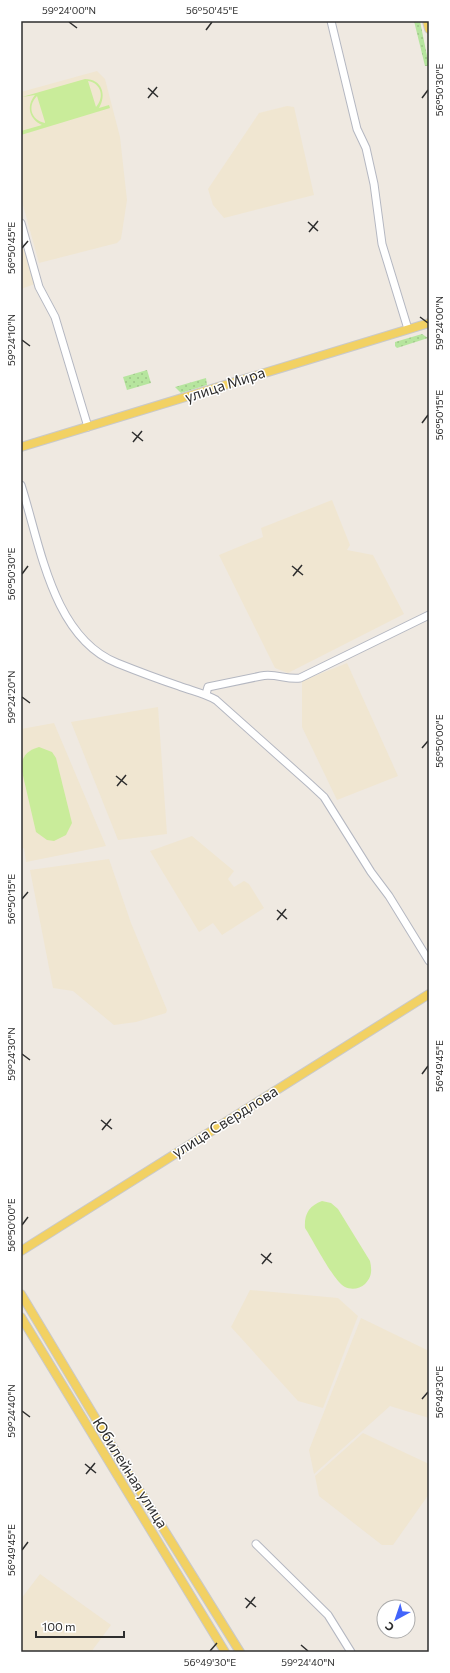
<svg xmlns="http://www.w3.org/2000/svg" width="450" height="1673" font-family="Commissioner,sans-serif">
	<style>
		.education { fill: #f0e6d1 }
		.grass { fill: url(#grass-dots) }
		.pitch { fill: #c9ec9a; fill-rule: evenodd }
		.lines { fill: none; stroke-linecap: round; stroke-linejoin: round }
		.minor-casing { stroke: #b4b7c1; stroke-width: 9 }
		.major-casing { stroke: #c9c9c9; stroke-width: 10 }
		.minor { stroke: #fff; stroke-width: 7 }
		.major { stroke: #f2d163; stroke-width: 8 }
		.ticks { fill: none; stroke: #2e2e2e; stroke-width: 1.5 }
		.labels { text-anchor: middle; stroke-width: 3; stroke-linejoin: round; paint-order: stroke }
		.street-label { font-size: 15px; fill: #2e2e2e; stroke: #fff }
		.neatline { fill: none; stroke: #2e2e2e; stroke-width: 1.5 }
		.ticks-label { font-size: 10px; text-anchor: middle; fill: #2e2e2e }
	</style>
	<defs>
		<pattern id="grass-dots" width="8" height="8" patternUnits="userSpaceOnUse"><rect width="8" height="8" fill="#b6e59e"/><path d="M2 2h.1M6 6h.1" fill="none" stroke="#9dc588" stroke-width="1.8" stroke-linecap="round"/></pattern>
	</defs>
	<rect width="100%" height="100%" fill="#efe9e1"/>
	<!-- education -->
	<g class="education">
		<polygon points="97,71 105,79 120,137 127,200 121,239 117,243 39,263 21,198 21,92"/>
		<polygon points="287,106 294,107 314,195 224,218 213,205 208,189 259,113"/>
		<polygon points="21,240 35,284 21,289"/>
		<polygon points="332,500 350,545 347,550 373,555 404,614 288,673 275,668 219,555 263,537 261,528"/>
		<polygon points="347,663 398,776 337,800 302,727 302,681"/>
		<polygon points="158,707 167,834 118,840 71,722"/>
		<polygon points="54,723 106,846 26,862 24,848 21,849 21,729"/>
		<polygon points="192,836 234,871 228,879 234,887 244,881 249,884 264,908 222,935 213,923 199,932 150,851"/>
		<polygon points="109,859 131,923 167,1010 166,1013 136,1022 114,1025 73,991 53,988 30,870"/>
		<polygon points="250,1290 338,1298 358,1316 323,1408 298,1401 231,1327"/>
		<polygon points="361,1318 429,1351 429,1418 390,1406 314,1474 309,1450"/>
		<polygon points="363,1433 429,1464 429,1494 393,1545 382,1545 319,1496 315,1476"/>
		<polygon points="40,1574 111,1625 91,1652 21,1652 21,1599"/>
	</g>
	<!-- grass -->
	<g class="grass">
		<polygon points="414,21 420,21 429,66 425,66"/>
		<polygon points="422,334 428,338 397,348 395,346 395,342"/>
		<polygon points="147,370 151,383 127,390 123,377"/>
		<polygon points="206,378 207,385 181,393 175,387"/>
	</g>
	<!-- pitch -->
	<g class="pitch">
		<path d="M85,79c17,0 22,16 14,29l10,-3 1,3 -89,27v-4l21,-6c-13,-6 -16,-19 -7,-30l-13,2zM88,81c13,2 17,16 8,26zM37,96l8,26v1c-14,-3 -18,-17 -8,-27z"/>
		<path d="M39,747l13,5 4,6 16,65 -6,12 -12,6 -7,-1 -11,-8 -15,-65c1,-11 7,-17 18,-20z"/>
		<path d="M322,1201l9,2 7,6 32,52c2,9 2,16 -5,23 -5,5 -14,6 -20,3 -11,-5 -32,-47 -40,-59 -1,-14 4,-22 17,-27z"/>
	</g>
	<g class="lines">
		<defs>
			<g id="minor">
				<polyline points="331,21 357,129 366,148 374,184 382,244 408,329"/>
				<polyline points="21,223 39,287 55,317 88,427"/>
				<path d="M21,485c19,58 31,152 96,178 20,8 41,16 62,23 13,5 25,7 37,14l94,84 14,13 47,75 18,24 40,65"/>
				<path d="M206,694l2,-7 53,-11c14,-3 26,4 39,2l129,-63"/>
				<polyline points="256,1544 328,1615 351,1652"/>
			</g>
			<g id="major">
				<polyline points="427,21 429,29"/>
				<polyline points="21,447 429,323"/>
				<polyline points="21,1251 429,994"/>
				<polyline points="21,1294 120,1459 240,1652"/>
				<polyline points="21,1317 225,1652"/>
			</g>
		</defs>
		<!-- minor casing -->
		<use href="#minor" class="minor-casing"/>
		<!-- major casing -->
		<use href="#major" class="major-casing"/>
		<!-- minor -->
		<use href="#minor" class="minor"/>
		<!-- major -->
		<use href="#major" class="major"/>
	</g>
	<!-- ticks -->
	<path class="ticks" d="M69,22l8,6M206,30l6,-8M148,88l10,9M148,98l9,-11M422,98l6,-8M308,222l10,9M309,232l9,-11M22,248l6,-7M420,317l8,6M22,340l8,6M422,423l6,-8M132,432l11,9M133,442l9,-11M292,566l11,9M22,574l6,-8M293,576l9,-11M22,697l8,6M422,748l6,-7M116,776l11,9M117,786l9,-11M22,899l6,-7M277,910l10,9M277,920l9,-11M22,1054l8,6M422,1074l6,-8M101,1120l11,9M102,1130l9,-11M22,1225l6,-8M261,1254l11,9M262,1264l9,-11M422,1399l6,-7M22,1411l8,6M85,1464l11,9M86,1474l9,-11M22,1550l6,-8M245,1598l11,9M246,1608l9,-11M301,1645l7,6M210,1651l7,-8"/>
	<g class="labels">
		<!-- street labels -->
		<g class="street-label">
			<text transform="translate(225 385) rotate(-18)" y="5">улица Мира</text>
			<text transform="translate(225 1122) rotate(-32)" y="5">улица Свердлова</text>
			<text transform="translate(130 1473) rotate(58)" y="5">Юбилейная улица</text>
		</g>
	</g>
	<!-- border -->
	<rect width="450" height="1673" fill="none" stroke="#ffffff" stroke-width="44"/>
	<!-- north arrow -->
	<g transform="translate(396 1619) rotate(220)"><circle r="19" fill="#ffffff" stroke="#ababab"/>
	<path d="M0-3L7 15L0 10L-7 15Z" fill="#4264fb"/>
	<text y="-6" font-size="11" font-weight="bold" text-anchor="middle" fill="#2e2e2e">С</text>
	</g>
	<!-- scale -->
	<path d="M36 1631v6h88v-6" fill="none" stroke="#2e2e2e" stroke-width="2"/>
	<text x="42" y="1631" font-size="12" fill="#2e2e2e" stroke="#ffffff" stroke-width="3" paint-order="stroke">100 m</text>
	<rect x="22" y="22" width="406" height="1629" class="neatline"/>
	<g class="ticks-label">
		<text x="69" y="14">59°24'00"N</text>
		<text x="212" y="14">56°50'45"E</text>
		<text transform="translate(439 90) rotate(-90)" y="4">56°50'30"E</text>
		<text transform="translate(11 248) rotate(-90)" y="4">56°50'45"E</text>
		<text transform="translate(439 323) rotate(-90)" y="4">59°24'00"N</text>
		<text transform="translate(11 340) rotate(-90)" y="4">59°24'10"N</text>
		<text transform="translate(439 415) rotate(-90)" y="4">56°50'15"E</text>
		<text transform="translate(11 574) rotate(-90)" y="4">56°50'30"E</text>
		<text transform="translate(11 697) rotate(-90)" y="4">59°24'20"N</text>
		<text transform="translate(439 741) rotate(-90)" y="4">56°50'00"E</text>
		<text transform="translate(11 899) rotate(-90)" y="4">56°50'15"E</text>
		<text transform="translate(11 1054) rotate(-90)" y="4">59°24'30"N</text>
		<text transform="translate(439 1066) rotate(-90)" y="4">56°49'45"E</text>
		<text transform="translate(11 1225) rotate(-90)" y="4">56°50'00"E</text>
		<text transform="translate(439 1392) rotate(-90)" y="4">56°49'30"E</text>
		<text transform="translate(11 1411) rotate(-90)" y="4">59°24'40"N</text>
		<text transform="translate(11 1550) rotate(-90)" y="4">56°49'45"E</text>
		<text x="210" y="1666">56°49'30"E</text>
		<text x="308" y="1666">59°24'40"N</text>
	</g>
</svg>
